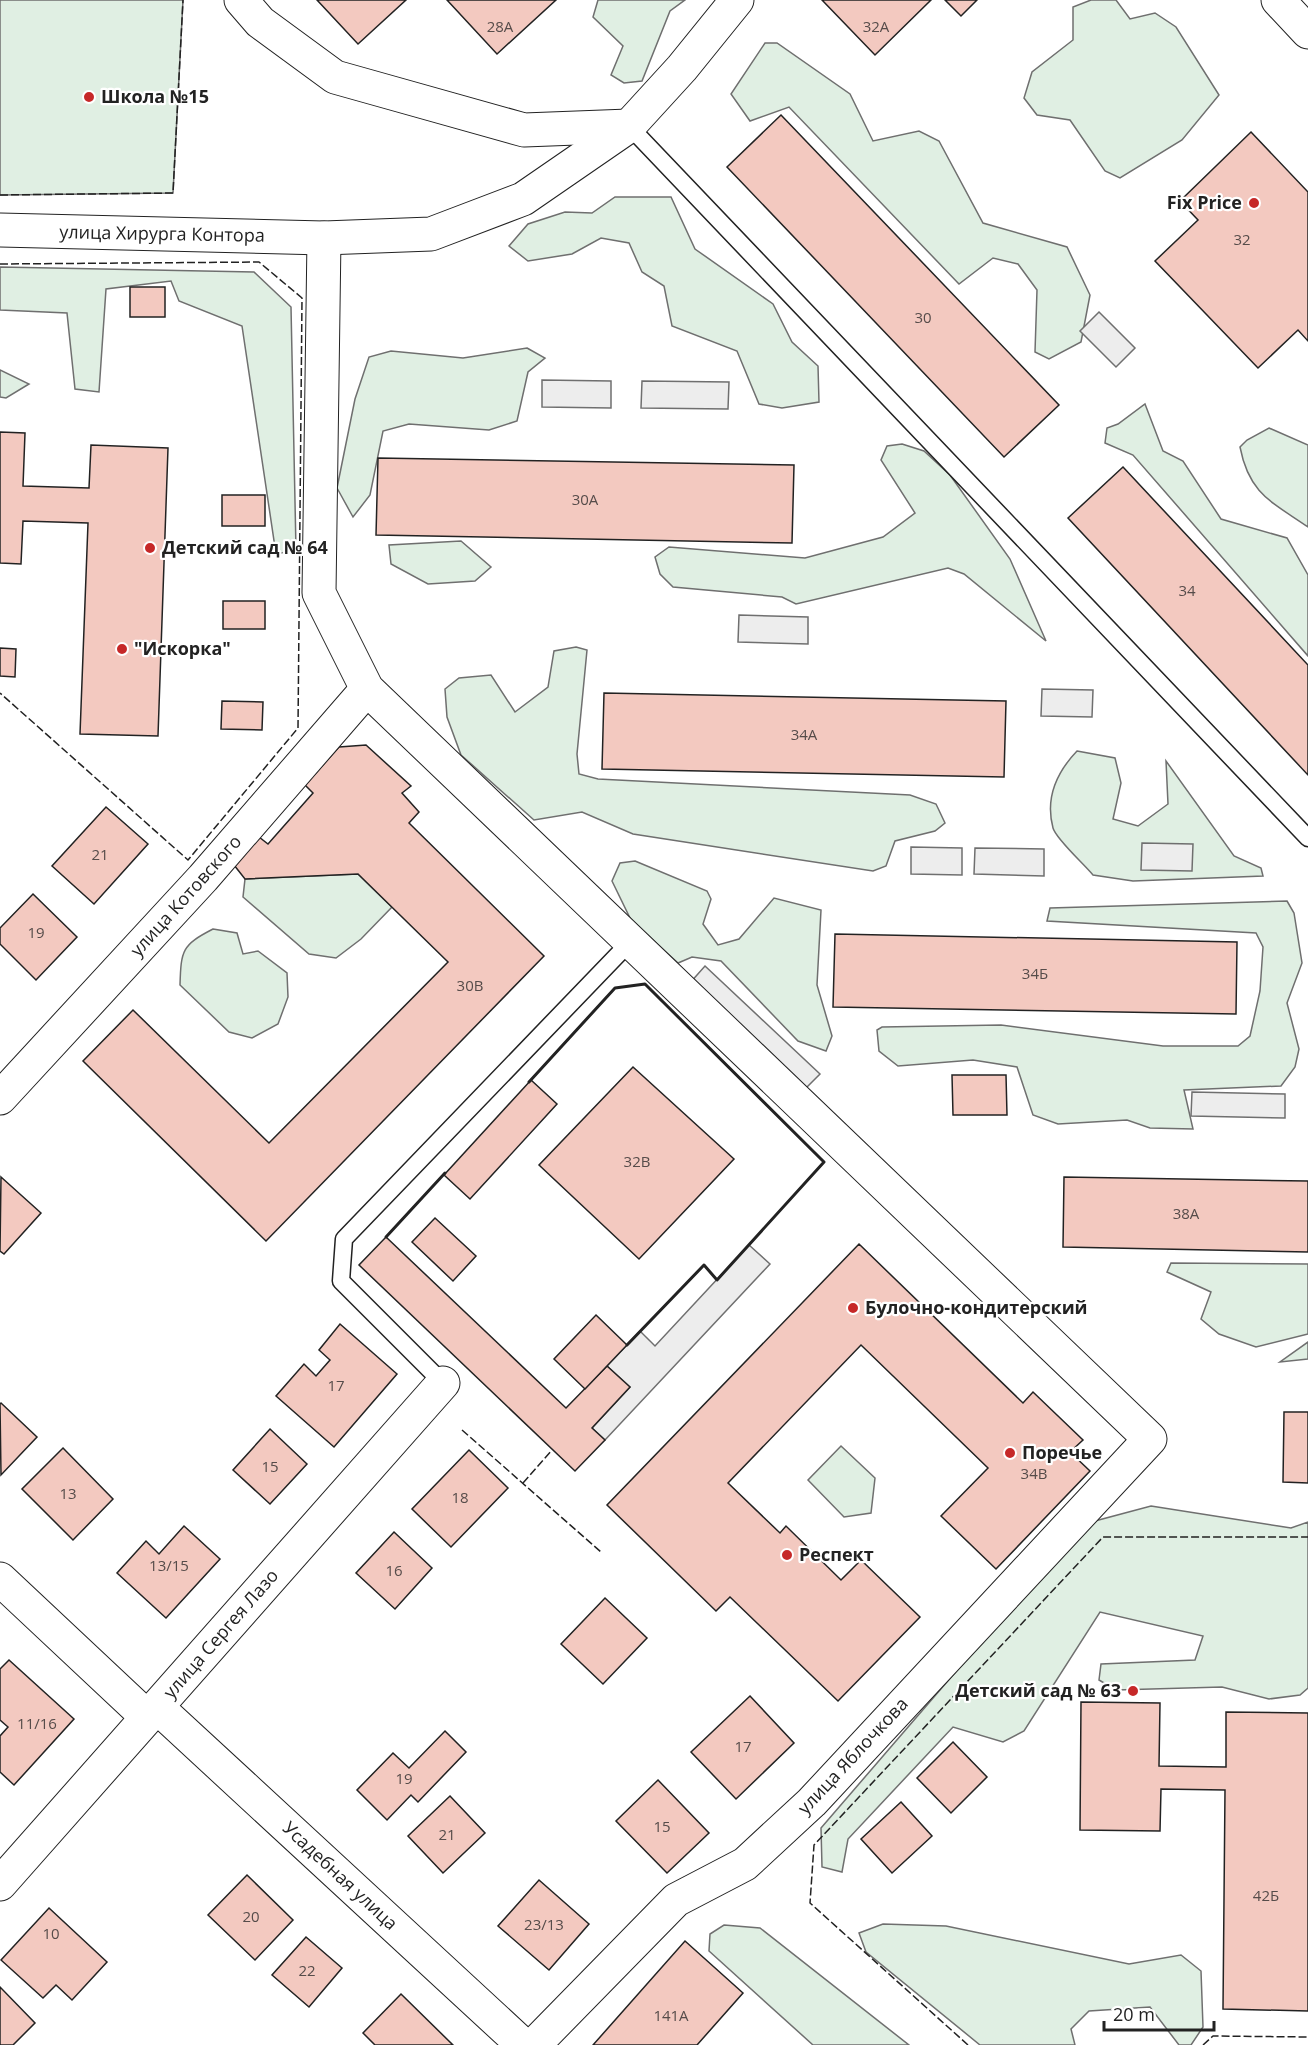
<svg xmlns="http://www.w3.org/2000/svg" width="1308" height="2045" font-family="'Open Sans',sans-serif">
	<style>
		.green { fill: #e0efe3; stroke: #6f6f6f; stroke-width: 1.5 }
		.parking { fill: #ededed; stroke: #6f6f6f; stroke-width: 1.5 }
		.building { fill: #f3c9c0; stroke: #222; stroke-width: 1.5 }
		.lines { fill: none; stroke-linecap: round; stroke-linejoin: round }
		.service-casing { stroke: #222; stroke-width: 19 }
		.minor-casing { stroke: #222; stroke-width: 35 }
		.service { stroke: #fff; stroke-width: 16 }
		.minor { stroke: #fff; stroke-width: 33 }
		.fence { stroke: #222; stroke-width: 1.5; stroke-dasharray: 8 3; stroke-linecap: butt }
		.wall { stroke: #222; stroke-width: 3 }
		.poi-dot { fill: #c62828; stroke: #fff; stroke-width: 2 }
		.labels { text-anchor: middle; stroke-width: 4.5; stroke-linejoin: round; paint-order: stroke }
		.number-label { font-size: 15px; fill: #564c4a }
		.poi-label { font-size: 18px; font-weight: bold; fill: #222; stroke: #fff; text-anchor: start }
		.street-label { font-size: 18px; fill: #222; stroke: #fff }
	</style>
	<rect width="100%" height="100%" fill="#fff"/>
	<!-- green -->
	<g class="green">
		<polygon points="0,0 183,0 173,193 0,195"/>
		<polygon points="598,0 685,0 670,11 642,81 624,83 611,75 623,46 593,17"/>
		<polygon points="1091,0 1116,0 1130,19 1155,13 1176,27 1219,95 1182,140 1120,178 1105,171 1070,120 1037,115 1024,98 1032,72 1073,40 1073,7"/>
		<polygon points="765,43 777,43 850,94 873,141 919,131 939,141 983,223 1067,247 1090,295 1081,342 1049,359 1035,352 1037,290 1018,264 993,258 959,284 789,107 750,121 731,94"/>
		<polygon points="615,197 671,197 695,249 773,304 792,342 818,366 819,402 782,408 759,404 737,351 672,326 664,286 642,272 629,243 601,238 572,254 528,261 509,246 528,224 565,212 592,213"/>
		<polygon points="0,267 254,272 291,307 296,550 276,554 242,326 179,301 171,281 106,289 99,392 75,389 67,313 0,310"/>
		<polygon points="527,348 545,358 528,372 517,421 489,430 409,424 383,431 370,495 353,517 337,488 355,399 369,357 391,351 463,358"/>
		<polygon points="0,370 29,384 6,398 0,397"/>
		<polygon points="1145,404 1163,451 1183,461 1221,519 1287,538 1308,575 1308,656 1133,455 1105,443 1107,428 1118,424"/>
		<path d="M1269,428l39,17v82c-36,-25 -59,-33 -68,-80l7,-7z"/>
		<polygon points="902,444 924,451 950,475 1010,559 1046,641 964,574 948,568 796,604 782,597 673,587 660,574 655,557 669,547 805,558 883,537 915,513 881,460 887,446"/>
		<polygon points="461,541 491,567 475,581 428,584 391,564 389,545"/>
		<polygon points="576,647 587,650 577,754 579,774 598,779 910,795 936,804 945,823 935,831 895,841 886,866 873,871 633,834 582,812 534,820 461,755 447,717 445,689 459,678 491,675 515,712 548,687 554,651"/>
		<path d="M1077,751l38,7 6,25 -8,36 25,7 30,-22 -2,-43 68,95 27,12 2,8 -130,5 -40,-6c-9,-11 -37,-36 -40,-47 -8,-30 4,-56 24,-77z"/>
		<polygon points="635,861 707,891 711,899 703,924 718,945 739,939 774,898 821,910 817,985 832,1036 826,1051 798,1041 721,961 692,957 678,963 631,920 612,881 620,863"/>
		<polygon points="358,874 392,907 361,939 336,958 309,954 243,897 245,879"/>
		<polygon points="1287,901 1294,913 1302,963 1287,1003 1299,1049 1295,1067 1281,1086 1184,1090 1193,1129 1150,1128 1127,1120 1058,1124 1033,1115 1017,1067 973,1060 898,1066 879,1051 877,1030 882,1027 1001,1025 1163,1046 1238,1046 1250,1036 1260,991 1263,947 1256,933 1047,921 1050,908"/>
		<path d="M213,929l24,4 6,21 15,-3 29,22 1,24 -10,27 -26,14 -23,-6 -49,-47c1,-35 2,-40 33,-56z"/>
		<polygon points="1171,1263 1308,1264 1308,1334 1256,1347 1219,1334 1201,1319 1211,1292 1167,1272"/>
		<polygon points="1308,1342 1308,1359 1280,1362"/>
		<polygon points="841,1446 875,1478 871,1513 844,1517 808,1480"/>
		<polygon points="1151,1506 1291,1528 1308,1522 1308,1688 1300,1695 1269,1699 1222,1687 1116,1690 1099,1680 1101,1664 1195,1660 1203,1636 1100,1612 1024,1731 1003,1742 953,1727 848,1839 842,1872 822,1867 821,1828 1046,1567 1095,1521"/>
		<polygon points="883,1924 946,1926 1129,1964 1181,1955 1201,1971 1203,2027 1191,2045 1179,2045 1150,2007 1089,2011 1071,2029 1075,2045 980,2045 866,1952 859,1933"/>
		<polygon points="724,1925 760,1928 909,2045 813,2045 709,1951 710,1934"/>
	</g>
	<!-- parking -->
	<g class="parking">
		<polygon points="1099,312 1135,348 1116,367 1080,331"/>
		<polygon points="542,380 611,381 611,408 542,407"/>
		<polygon points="642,381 729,382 728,409 641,408"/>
		<polygon points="739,615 808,617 808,644 738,642"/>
		<polygon points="1042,689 1093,690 1092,717 1041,716"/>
		<polygon points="1142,843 1193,844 1192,871 1141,870"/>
		<polygon points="911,847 962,848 962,875 911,874"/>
		<polygon points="975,848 1044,849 1044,876 974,874"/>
		<polygon points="705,966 820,1074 803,1091 689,984"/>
		<polygon points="1192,1092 1285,1094 1285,1118 1191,1116"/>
		<polygon points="749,1245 770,1264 605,1440 592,1428 630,1387 607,1366 640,1331 655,1346"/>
	</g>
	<!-- building -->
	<g class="building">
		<polygon points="317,0 406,0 358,44"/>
		<polygon points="447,0 556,0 497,54"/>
		<polygon points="822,0 931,0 875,55"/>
		<polygon points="945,0 977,0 961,16"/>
		<polygon points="781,115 1059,405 1004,457 727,167"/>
		<polygon points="1251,132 1308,192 1308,341 1298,330 1258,368 1155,261 1198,220 1180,201"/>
		<rect x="130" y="287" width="35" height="30"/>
		<polygon points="0,432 25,433 23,486 89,488 91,445 168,448 158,736 80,734 88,523 23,521 21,564 0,563"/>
		<polygon points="378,458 794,465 792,543 376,535"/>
		<polygon points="1123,467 1308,665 1308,775 1068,518"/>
		<rect x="222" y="495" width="43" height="31"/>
		<rect x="223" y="601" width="42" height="28"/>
		<polygon points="0,648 16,649 15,677 0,676"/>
		<polygon points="604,693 1006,701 1004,777 602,769"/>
		<polygon points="222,701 263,702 262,730 221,729"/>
		<polygon points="366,745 411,786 402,793 419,812 409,823 544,956 266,1241 83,1061 133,1010 269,1143 448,962 358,874 245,879 234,865 259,837 268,844 313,793 305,785 339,747"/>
		<polygon points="106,807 148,844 94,904 52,866"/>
		<polygon points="33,894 77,937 36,980 0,944 0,928"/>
		<polygon points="835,934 1237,942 1236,1014 833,1007"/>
		<polygon points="633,1067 734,1159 639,1259 539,1165"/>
		<polygon points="952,1075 1006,1075 1007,1115 953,1115"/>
		<polygon points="531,1080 557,1104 470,1199 444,1175"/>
		<polygon points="1,1177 41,1213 4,1254 0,1251"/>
		<polygon points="1064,1177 1308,1181 1308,1252 1063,1247"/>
		<polygon points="435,1218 476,1256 453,1281 412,1242"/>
		<polygon points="386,1237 566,1408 607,1366 630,1387 592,1428 605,1440 575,1471 359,1265"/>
		<polygon points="859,1244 1023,1403 1033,1392 1083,1440 1070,1452 1090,1471 996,1569 941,1516 988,1468 861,1345 728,1483 780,1533 786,1526 841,1580 861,1560 920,1617 838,1701 730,1597 716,1611 607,1505"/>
		<polygon points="596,1315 627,1345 585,1389 554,1359"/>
		<polygon points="340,1324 397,1374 334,1447 276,1396 304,1364 316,1376 330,1360 319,1350"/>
		<polygon points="1,1403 37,1437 1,1475 0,1404"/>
		<polygon points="1284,1412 1308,1412 1308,1483 1283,1482"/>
		<polygon points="270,1429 307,1464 270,1504 233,1470"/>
		<polygon points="63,1448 113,1499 73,1540 22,1489"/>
		<polygon points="469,1450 508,1488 451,1547 412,1509"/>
		<polygon points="184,1526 220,1559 166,1618 117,1573 146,1541 159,1554"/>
		<polygon points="394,1532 432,1568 395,1609 356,1573"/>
		<polygon points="605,1598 647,1638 603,1684 561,1644"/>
		<polygon points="9,1660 74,1719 14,1785 0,1772 0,1736 8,1727 0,1720 0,1669"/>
		<polygon points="750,1696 794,1743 736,1799 691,1752"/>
		<polygon points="1081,1702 1160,1703 1159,1766 1226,1767 1226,1712 1308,1713 1308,2011 1223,2009 1225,1790 1161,1789 1160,1831 1080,1830"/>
		<polygon points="445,1731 466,1752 418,1802 411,1795 387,1820 357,1790 393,1753 409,1768"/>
		<polygon points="953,1742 987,1777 951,1813 917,1778"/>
		<polygon points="658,1780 709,1833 667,1873 616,1821"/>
		<polygon points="450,1796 485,1833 443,1873 408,1836"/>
		<polygon points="901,1802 932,1836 892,1873 861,1839"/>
		<polygon points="247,1875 293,1920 255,1960 208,1915"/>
		<polygon points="539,1880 589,1924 549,1970 498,1926"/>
		<polygon points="49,1908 107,1962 72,2000 56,1985 43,1998 1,1960"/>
		<polygon points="306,1937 342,1968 309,2007 272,1975"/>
		<polygon points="685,1941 743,1993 697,2045 593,2045"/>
		<polygon points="0,1987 35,2023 13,2045 0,2045"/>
		<polygon points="401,1994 453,2045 375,2045 363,2033"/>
	</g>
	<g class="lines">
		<defs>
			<g id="service">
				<polyline points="629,126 1308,838"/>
				<polyline points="443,1383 341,1281 344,1239 630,942"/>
			</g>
			<g id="minor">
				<polyline points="241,0 260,22 335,77 524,130 629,126"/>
				<polyline points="1278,0 1308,32"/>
				<polyline points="0,230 324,238 431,234 523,199 629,126 682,68 737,0"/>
				<polyline points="324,238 319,593 367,689 1150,1439 812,1802 745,1864 676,1900 534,2045"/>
				<polyline points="0,1098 203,878 367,689"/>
				<polyline points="0,1579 147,1717"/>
				<polyline points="157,1707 523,2045"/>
				<polyline points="0,1884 443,1383"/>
			</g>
		</defs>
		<!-- service casing -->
		<use href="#service" class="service-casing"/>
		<!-- minor casing -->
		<use href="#minor" class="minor-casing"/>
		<!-- service -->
		<use href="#service" class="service"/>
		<!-- minor -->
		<use href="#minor" class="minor"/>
		<!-- fence -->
		<g class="fence">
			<polyline points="0,195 173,193 183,0"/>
			<polyline points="0,264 259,262 302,298 298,728 188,860 0,693"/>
			<polyline points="462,1430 601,1552"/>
			<polyline points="523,1483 552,1450"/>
			<polyline points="968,2045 810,1903 814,1845 1103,1537 1308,1537"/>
			<polyline points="1203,2045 1213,2036 1308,2037"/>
		</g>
		<!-- wall -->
		<g class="wall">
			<polyline points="529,1082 615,988 645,984 824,1162 717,1280 704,1265 627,1345"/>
			<polyline points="386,1237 445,1173"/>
		</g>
	</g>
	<!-- markers -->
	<g class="poi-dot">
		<circle cx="89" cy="97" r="6"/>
		<circle cx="1254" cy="203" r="6"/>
		<circle cx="150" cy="548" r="6"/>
		<circle cx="122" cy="649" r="6"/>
		<circle cx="853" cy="1308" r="6"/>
		<circle cx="1010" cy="1453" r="6"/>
		<circle cx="787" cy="1555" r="6"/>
		<circle cx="1133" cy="1691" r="6"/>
	</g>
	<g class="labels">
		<!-- number labels -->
		<g class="number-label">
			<text x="500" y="32">28А</text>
			<text x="876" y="32">32А</text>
			<text x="1242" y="245">32</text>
			<text x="923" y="323">30</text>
			<text x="585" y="505">30А</text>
			<text x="1187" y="596">34</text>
			<text x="804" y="740">34А</text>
			<text x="100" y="860">21</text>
			<text x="36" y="938">19</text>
			<text x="1035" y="979">34Б</text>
			<text x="470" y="991">30В</text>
			<text x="637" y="1167">32В</text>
			<text x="1186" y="1219">38А</text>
			<text x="336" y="1391">17</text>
			<text x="270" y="1472">15</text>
			<text x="1034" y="1479">34В</text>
			<text x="68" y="1499">13</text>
			<text x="460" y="1503">18</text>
			<text x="169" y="1571">13/15</text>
			<text x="394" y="1576">16</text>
			<text x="37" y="1729">11/16</text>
			<text x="743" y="1752">17</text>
			<text x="404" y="1784">19</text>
			<text x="662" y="1832">15</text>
			<text x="447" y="1840">21</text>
			<text x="1266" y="1901">42Б</text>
			<text x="251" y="1922">20</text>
			<text x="544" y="1930">23/13</text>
			<text x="51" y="1939">10</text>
			<text x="307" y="1976">22</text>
			<text x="671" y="2021">141А</text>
		</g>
		<!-- poi labels -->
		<g class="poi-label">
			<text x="101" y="103">Школа №15</text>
			<text x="1242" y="209" text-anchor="end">Fix Price</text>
			<text x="162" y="554">Детский сад № 64</text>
			<text x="134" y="655">"Искорка"</text>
			<text x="865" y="1314">Булочно-кондитерский</text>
			<text x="1022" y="1459">Поречье</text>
			<text x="799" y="1561">Респект</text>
			<text x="1121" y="1697" text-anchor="end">Детский сад № 63</text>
		</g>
		<!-- street labels -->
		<g class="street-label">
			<text transform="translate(162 234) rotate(1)" y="6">улица Хирурга Контора</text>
			<text transform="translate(186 896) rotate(-48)" y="6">улица Котовского</text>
			<text transform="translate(221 1634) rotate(-49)" y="6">улица Сергея Лазо</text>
			<text transform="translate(853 1756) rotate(-47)" y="6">улица Яблочкова</text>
			<text transform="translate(340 1876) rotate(43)" y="6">Усадебная улица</text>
		</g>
	</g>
	<!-- scale -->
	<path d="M1104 2021v9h110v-9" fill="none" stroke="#222222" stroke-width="3"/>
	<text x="1113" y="2021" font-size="18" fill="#222222" stroke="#ffffff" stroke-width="4.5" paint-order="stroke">20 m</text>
</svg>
